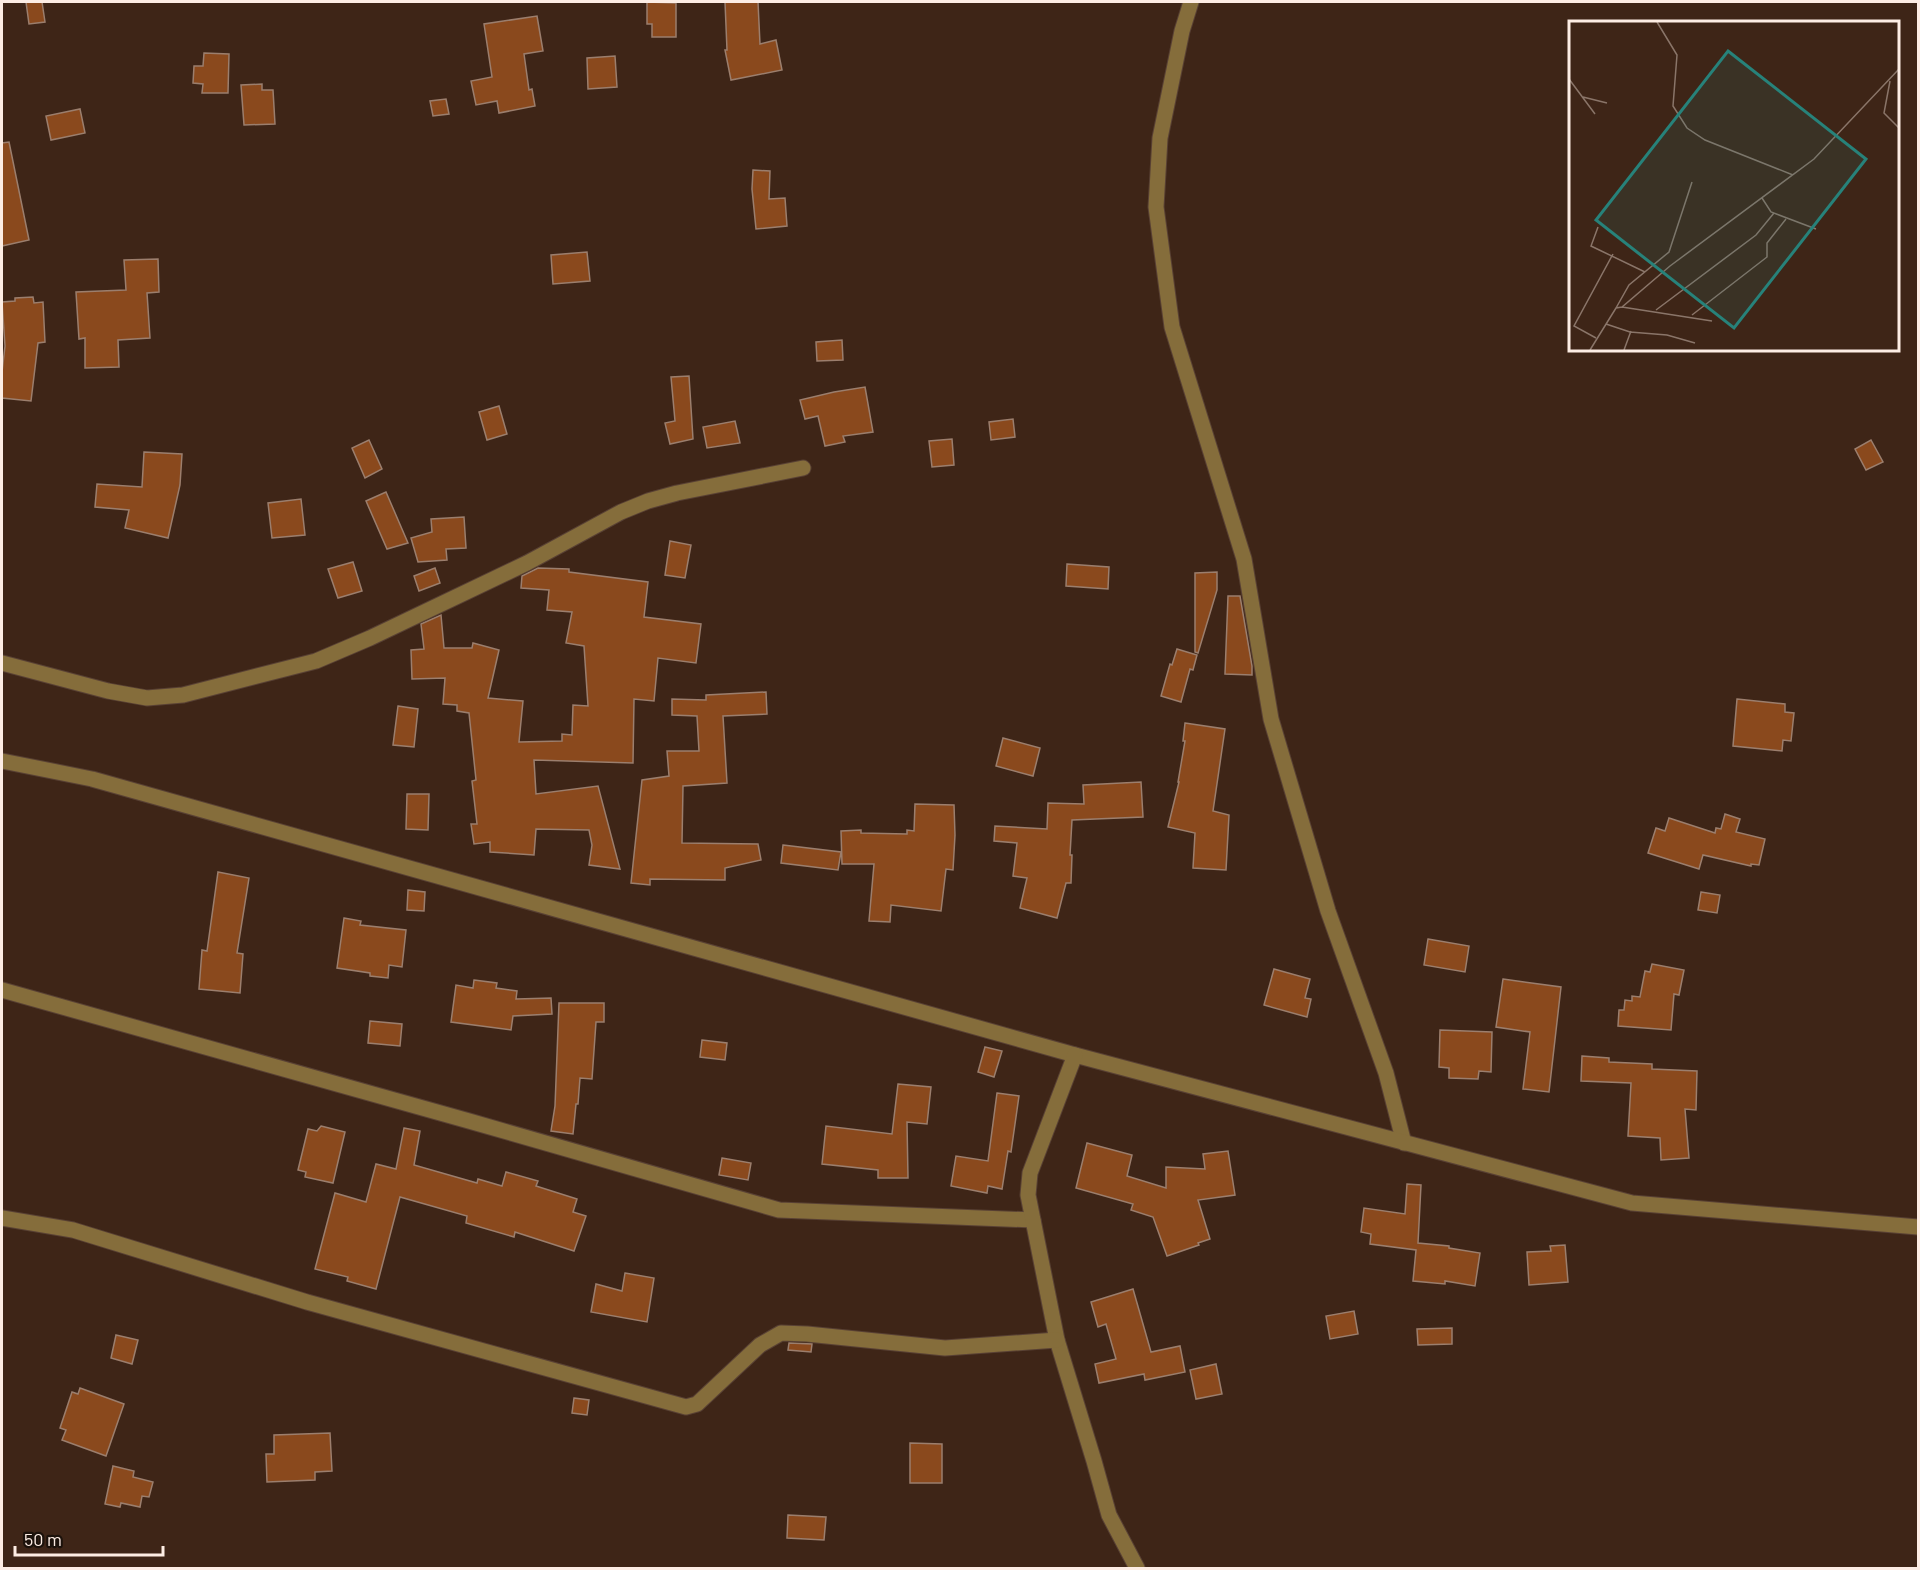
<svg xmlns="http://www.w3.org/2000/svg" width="1920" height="1570" font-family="Barlow,sans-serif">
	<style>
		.building { fill: #8a491d; stroke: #9b7e6d; stroke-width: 1.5 }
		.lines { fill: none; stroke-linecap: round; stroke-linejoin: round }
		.minor-casing { stroke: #594134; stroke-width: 17 }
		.minor { stroke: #856d3b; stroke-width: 15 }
		.inset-road { fill: none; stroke: #8a7569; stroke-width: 1.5 }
		.view { fill: #27827a; fill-opacity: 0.15; stroke: #27827a; stroke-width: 3 }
		.inset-edge { fill: none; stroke: #fdede4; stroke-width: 3 }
	</style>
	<rect width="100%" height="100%" fill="#3e2517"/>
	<!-- building -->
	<g class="building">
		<polygon points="26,2 42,2 45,22 29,24"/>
		<polygon points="647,2 676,3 676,37 652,37 652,24 647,24"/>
		<polygon points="725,2 758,2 760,44 776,40 782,70 731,80 725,50 727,50"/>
		<polygon points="537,16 543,51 524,54 529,90 532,89 535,106 499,113 497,101 476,105 471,81 492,77 484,24"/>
		<polygon points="204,53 229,54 228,93 202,93 203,84 193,83 194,66 203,66"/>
		<polygon points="615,56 617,87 588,89 587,58"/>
		<polygon points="262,84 262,90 273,90 275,124 244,125 241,85"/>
		<polygon points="446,99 449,114 433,116 430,101"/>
		<polygon points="80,109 85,133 51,140 46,116"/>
		<polygon points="9,142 29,240 2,246 2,143"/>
		<polygon points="753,170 770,171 769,199 785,198 787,226 756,229 752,189"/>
		<polygon points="587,252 590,281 553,284 551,255"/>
		<polygon points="158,259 159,292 147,293 150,338 118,340 119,367 85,368 85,338 79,339 76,292 126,290 124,260"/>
		<polygon points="33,297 34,303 43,302 45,342 38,343 31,401 2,398 2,372 5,346 2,302 15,301 15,298"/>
		<polygon points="842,340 843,360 817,361 816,342"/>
		<polygon points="689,376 693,439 670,444 665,423 675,421 671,377"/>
		<polygon points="865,387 873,432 843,436 845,442 825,446 818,416 805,419 800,400 834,392"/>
		<polygon points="499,406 507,434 487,440 479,412"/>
		<polygon points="1013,419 1015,437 991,440 989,422"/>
		<polygon points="735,421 740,443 707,448 703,427"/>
		<polygon points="952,439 954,465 932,467 929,441"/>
		<polygon points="369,440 382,469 365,478 352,448"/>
		<polygon points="1871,440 1883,462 1866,470 1855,449"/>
		<polygon points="144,452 182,454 180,485 168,538 125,528 129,510 95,507 97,484 142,487"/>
		<polygon points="386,492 408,543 387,549 366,501"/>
		<polygon points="301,499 305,535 272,538 268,503"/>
		<polygon points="464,517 466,548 446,549 447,560 418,562 411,538 432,532 431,519"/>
		<polygon points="670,541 691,545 685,578 665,575"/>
		<polygon points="353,562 362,591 338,598 328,569"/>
		<polygon points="1067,564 1109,567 1108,589 1066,586"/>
		<polygon points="435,568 440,583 419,591 414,576"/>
		<polygon points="538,568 569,569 569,572 648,582 644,617 701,624 696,663 658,658 654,701 634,699 633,763 534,760 536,794 598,786 620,869 589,865 592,845 589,830 536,829 534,855 490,852 490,842 474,844 471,824 477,824 472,781 476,780 469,713 457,711 457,705 443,704 445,678 412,679 411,650 424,649 421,624 441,615 444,648 472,648 473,643 499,650 488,698 523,701 519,742 562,741 562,734 572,735 573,705 588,706 584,646 566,643 572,612 547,610 549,590 521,588 522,576"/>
		<polygon points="1217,572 1217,590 1198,653 1195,652 1195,573"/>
		<polygon points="1228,596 1240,596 1252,666 1252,675 1225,674"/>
		<polygon points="1177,649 1197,655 1193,670 1190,669 1181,702 1161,696 1170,664 1172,665"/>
		<polygon points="766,692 767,714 723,716 727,783 683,786 682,843 758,844 761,860 725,868 725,880 650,879 650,885 631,883 642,780 669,776 667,751 699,751 697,716 672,715 672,699 706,700 706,695"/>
		<polygon points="1737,699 1785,704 1785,712 1794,713 1791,741 1783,740 1782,751 1733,746"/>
		<polygon points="398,706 418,709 414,747 393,745"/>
		<polygon points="1185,723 1225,729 1213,811 1229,815 1226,870 1193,868 1195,833 1168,827 1179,782 1178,782 1185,741 1183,741"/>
		<polygon points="1003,738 1040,748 1033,776 996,766"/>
		<polygon points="1141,782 1143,817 1072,820 1070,855 1072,855 1071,883 1066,883 1057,918 1020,908 1027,878 1013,876 1017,843 994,841 995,826 1047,829 1048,803 1084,804 1083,785"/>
		<polygon points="407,794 429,794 428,830 406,829"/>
		<polygon points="915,804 954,805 955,835 953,870 946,869 941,911 891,905 890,922 869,921 874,864 842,864 841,831 861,830 861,833 907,834 907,830 914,831"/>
		<polygon points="1725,814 1740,819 1736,832 1765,839 1759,865 1751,864 1751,866 1703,855 1699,869 1648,853 1656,828 1665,831 1669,818 1715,833 1716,828 1721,829"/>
		<polygon points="783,845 841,852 838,870 781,863"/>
		<polygon points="218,872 249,878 237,953 243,954 240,993 199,989 202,950 207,951"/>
		<polygon points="408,890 425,892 424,911 407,910"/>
		<polygon points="1701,892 1720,895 1717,913 1698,910"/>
		<polygon points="344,918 361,921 360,925 406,930 402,967 389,965 388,978 370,976 370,973 337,968"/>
		<polygon points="1428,939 1469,946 1465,972 1424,965"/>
		<polygon points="1652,964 1684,970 1679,995 1674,994 1671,1030 1618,1026 1619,1010 1624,1010 1625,1000 1632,1001 1632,996 1640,997 1645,971 1650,972"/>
		<polygon points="1274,969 1310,979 1305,998 1311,999 1307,1017 1264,1005"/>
		<polygon points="1503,979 1561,987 1549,1092 1523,1089 1530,1032 1496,1027"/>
		<polygon points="474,980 497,983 496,988 517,991 516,999 551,998 552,1014 513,1016 511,1030 451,1022 456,985 473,988"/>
		<polygon points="559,1003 604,1003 604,1022 596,1022 592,1079 580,1078 578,1104 576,1104 573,1134 551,1131 555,1106"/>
		<polygon points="370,1021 402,1024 400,1046 368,1043"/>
		<polygon points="1440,1030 1492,1032 1491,1072 1479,1071 1478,1079 1449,1078 1449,1068 1439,1067"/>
		<polygon points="702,1040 727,1043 725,1060 700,1057"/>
		<polygon points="985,1047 1002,1051 994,1077 978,1072"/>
		<polygon points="1582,1056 1609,1058 1609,1062 1652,1064 1652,1069 1697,1071 1696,1110 1685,1109 1689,1158 1661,1160 1660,1138 1628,1136 1631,1083 1581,1081"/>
		<polygon points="898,1084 931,1087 927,1124 907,1122 908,1178 878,1178 878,1170 822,1164 826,1126 892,1134"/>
		<polygon points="997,1093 1019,1096 1011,1152 1008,1151 1002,1189 988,1186 987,1193 951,1186 956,1156 988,1161"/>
		<polygon points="321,1126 345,1132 333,1183 305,1177 306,1172 298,1170 308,1129 317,1131"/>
		<polygon points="404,1128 420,1131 414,1165 477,1183 478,1179 502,1186 506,1172 538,1181 536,1186 577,1199 573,1212 586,1216 574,1251 515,1232 514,1237 466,1223 467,1216 400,1197 376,1289 347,1281 348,1277 315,1269 335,1193 366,1202 376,1164 396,1169"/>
		<polygon points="1087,1143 1132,1155 1127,1176 1166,1188 1166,1167 1205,1169 1203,1154 1228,1151 1235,1195 1198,1200 1210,1239 1198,1243 1199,1245 1167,1256 1153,1217 1131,1210 1133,1204 1076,1188"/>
		<polygon points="722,1158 751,1163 748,1180 719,1175"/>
		<polygon points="1407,1184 1421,1185 1418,1243 1449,1246 1449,1248 1480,1253 1475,1286 1445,1281 1445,1284 1413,1281 1416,1250 1370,1244 1371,1234 1361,1232 1364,1208 1405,1214"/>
		<polygon points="1565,1245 1568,1282 1529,1285 1527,1252 1551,1251 1550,1246"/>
		<polygon points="625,1273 654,1278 647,1322 591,1312 596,1284 622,1291"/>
		<polygon points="1133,1289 1151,1352 1180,1346 1185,1372 1145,1380 1144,1374 1099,1383 1095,1364 1116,1359 1106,1324 1098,1327 1091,1302"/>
		<polygon points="1354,1311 1358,1334 1330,1339 1326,1316"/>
		<polygon points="1452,1328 1452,1344 1418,1345 1417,1329"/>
		<polygon points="116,1335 138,1340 132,1364 111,1358"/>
		<polygon points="789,1343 812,1344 811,1352 788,1350"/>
		<polygon points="1216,1364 1222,1394 1196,1399 1190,1370"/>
		<polygon points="80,1388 124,1404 106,1456 62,1440 66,1430 60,1428 72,1392 78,1394"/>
		<polygon points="574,1398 589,1400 587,1415 572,1413"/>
		<polygon points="330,1433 332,1471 315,1472 315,1480 267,1482 266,1454 274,1454 274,1435"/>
		<polygon points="910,1443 942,1444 942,1483 910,1483"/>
		<polygon points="113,1466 134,1471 133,1477 153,1482 149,1497 142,1496 140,1507 121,1503 120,1507 105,1504"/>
		<polygon points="788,1515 826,1517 824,1540 787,1538"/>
	</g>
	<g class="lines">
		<defs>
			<g id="minor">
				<polyline points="1191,2 1182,31 1160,138 1156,207 1172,327 1244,559 1271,719 1328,911 1386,1073 1404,1143"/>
				<polyline points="2,663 108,691 147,698 183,695 316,661 370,638 527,563 621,512 648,501 677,493 803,468"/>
				<polyline points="2,761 92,779 1075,1055 1632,1203 1918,1227"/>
				<polyline points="2,990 469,1121 779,1210 1033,1220"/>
				<polyline points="1075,1055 1030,1173 1028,1195 1057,1340 1094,1461 1109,1515 1137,1568"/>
				<polyline points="2,1218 73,1230 307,1302 686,1407 697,1404 760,1345 781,1333 807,1334 945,1348 1057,1340"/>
			</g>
		</defs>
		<!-- minor casing -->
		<use href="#minor" class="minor-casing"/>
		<!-- minor -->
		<use href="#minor" class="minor"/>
	</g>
	<!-- overview -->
	<g transform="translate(1569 21)">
		<rect width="330" height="330" fill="#3e2517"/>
		<path class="inset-road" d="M88,1l20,33 -4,51 14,22 18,12 88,35M0,58l26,35M321,60l-6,32 15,15M14,76l24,6M193,177l9,14 45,17M29,206l-7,19 54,26M53,286l90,14M47,287l13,-23 40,-33 23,-70M87,289l100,-75 18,-22M123,294l75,-58v-14l19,-24M37,303l24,8 37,3 28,8M27,317l-22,-12 39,-72M21,329l26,-42 6,-1 48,-41 144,-107 85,-90M55,329l7,-19"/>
		<path class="view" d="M159,30l138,108 -132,169 -138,-108z"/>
		<rect width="330" height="330" class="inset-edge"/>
	</g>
	<!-- border -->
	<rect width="1920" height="1570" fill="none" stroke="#fdede4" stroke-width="6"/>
	<!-- scale -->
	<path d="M15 1546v9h148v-9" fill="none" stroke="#fdede4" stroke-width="3"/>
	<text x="24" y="1546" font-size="18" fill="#fdede4" stroke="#1c120b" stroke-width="4.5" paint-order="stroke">50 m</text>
</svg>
